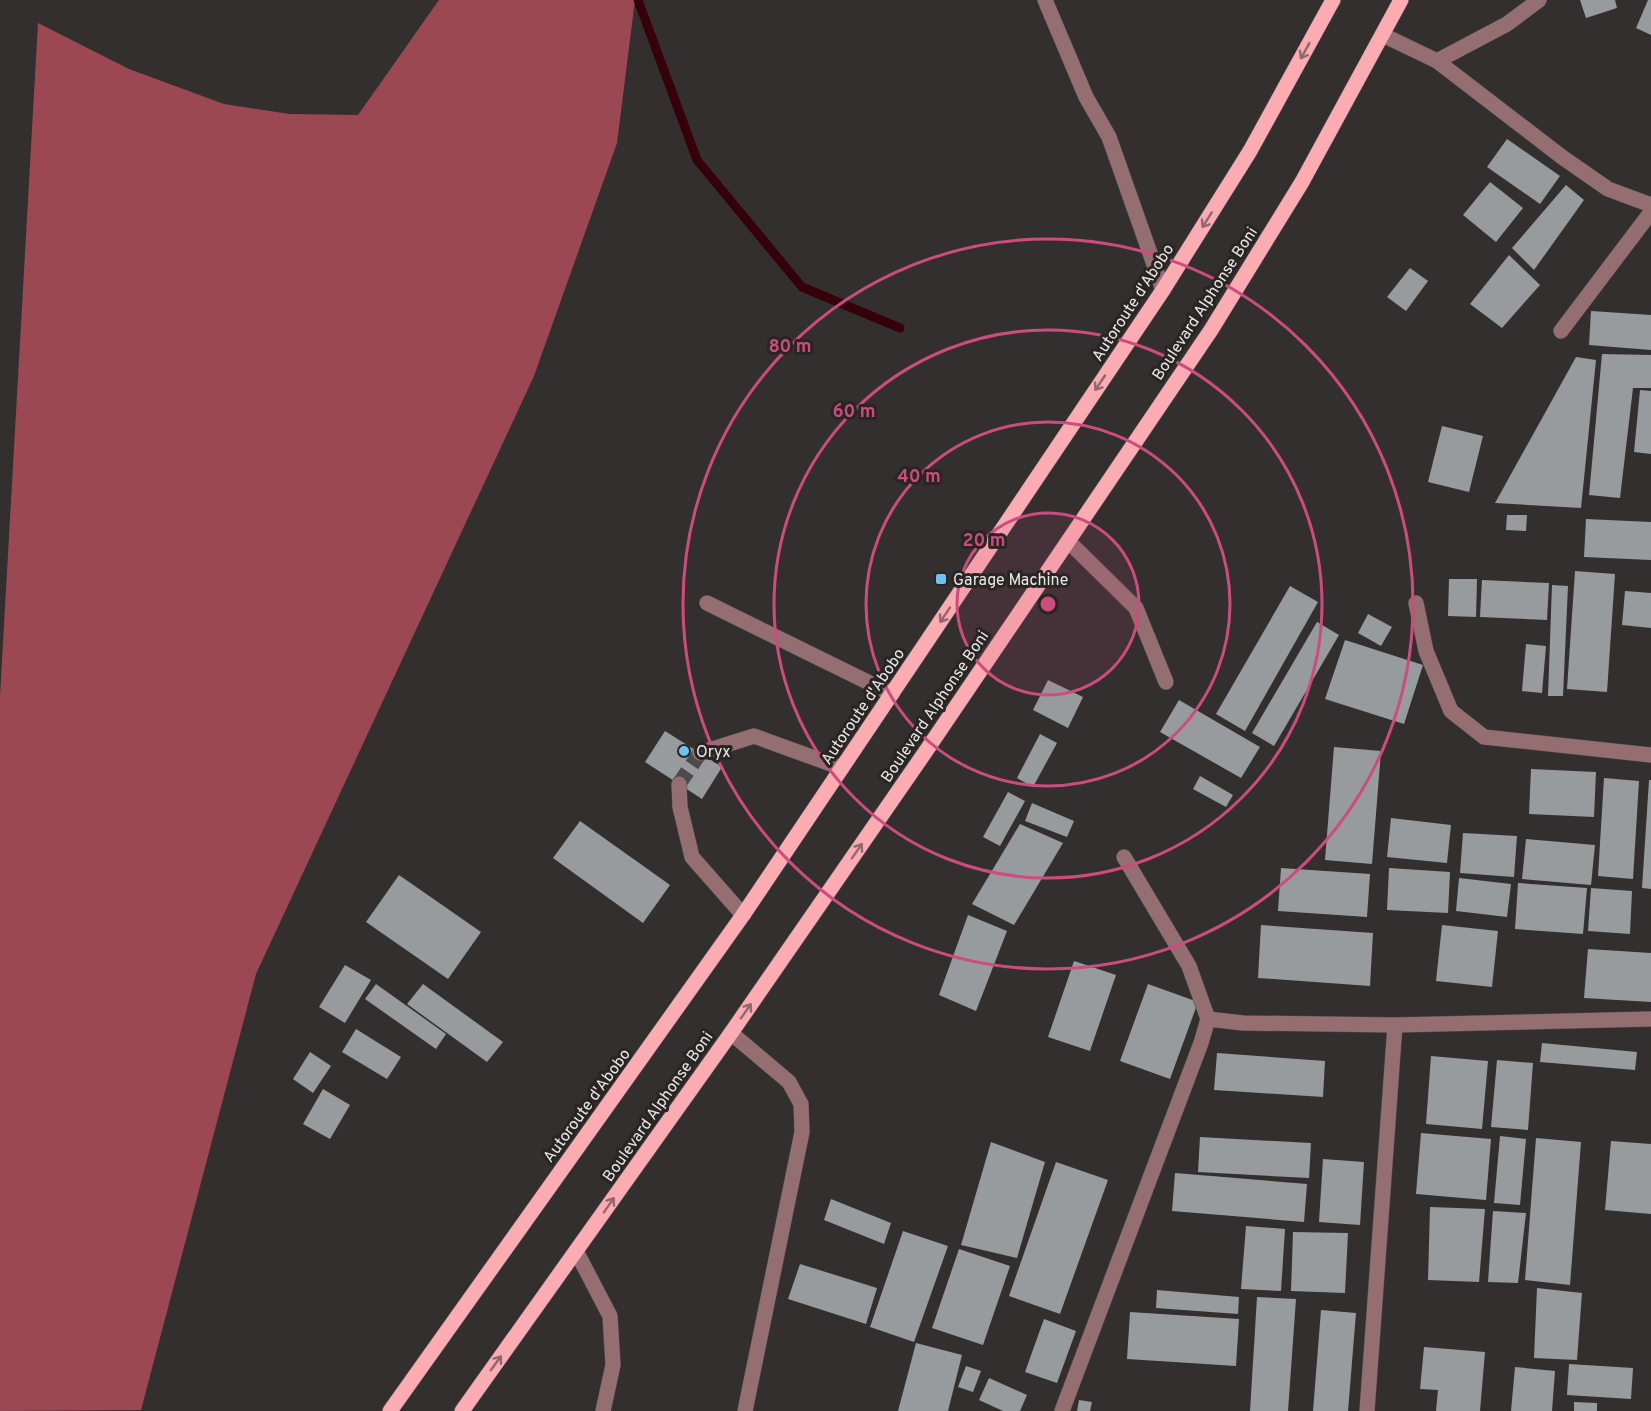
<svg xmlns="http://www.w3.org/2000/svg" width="1651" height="1411" font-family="Overpass,sans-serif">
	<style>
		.forest { fill: #9b4853 }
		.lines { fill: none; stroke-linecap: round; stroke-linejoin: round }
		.stream { stroke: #35000a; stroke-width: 9 }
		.building { fill: #979b9e }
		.minor-tunnel { stroke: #4e4b4b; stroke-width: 15; stroke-dasharray: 15 8; stroke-linecap: butt }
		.minor-casing { stroke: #504c4c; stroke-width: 16 }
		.major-casing { stroke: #504c4c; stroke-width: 16 }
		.minor { stroke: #956e71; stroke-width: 15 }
		.major { stroke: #fbabb2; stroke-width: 15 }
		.oneway { stroke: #92686c }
		.ring { fill: none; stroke: #cc4c7e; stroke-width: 3 }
		.poi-dot { fill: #6cc3f2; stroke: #292525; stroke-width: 2 }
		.labels { text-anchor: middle; stroke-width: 6; stroke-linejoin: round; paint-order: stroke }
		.street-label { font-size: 16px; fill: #eae7e7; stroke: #292525 }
		.poi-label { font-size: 16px; fill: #eae7e7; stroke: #292525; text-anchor: start }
		.centre { fill: #cc4c7e; stroke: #292525; stroke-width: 3 }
		.ring-label { font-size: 18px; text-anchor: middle; font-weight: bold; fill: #cc4c7e; stroke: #292525; stroke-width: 6; stroke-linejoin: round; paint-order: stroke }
	</style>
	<rect width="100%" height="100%" fill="#332f2f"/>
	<!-- forest -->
	<polygon class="forest" points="439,0 635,0 617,143 534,376 256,974 141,1410 0,1411 0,696 38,23 129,69 224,104 289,114 358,115"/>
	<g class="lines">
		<!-- stream -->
		<polyline class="stream" points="638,0 697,160 802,287 900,328"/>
	</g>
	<!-- building -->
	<g class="building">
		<polygon points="1580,0 1615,0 1617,8 1586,18"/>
		<polygon points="1648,0 1651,0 1651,35 1636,28"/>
		<polygon points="1507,139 1560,176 1540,204 1487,167"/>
		<polygon points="1490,182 1523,208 1496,242 1463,215"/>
		<polygon points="1566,185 1584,200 1534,270 1512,248"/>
		<polygon points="1509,255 1540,285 1502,328 1470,304"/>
		<polygon points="1410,268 1428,281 1406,311 1387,297"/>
		<polygon points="1591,311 1651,315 1651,350 1589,345"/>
		<polygon points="1602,354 1651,355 1651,388 1633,388 1620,498 1589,495"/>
		<polygon points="1576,357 1596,360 1581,508 1495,503"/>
		<polygon points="1640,390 1651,391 1651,454 1634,452"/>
		<polygon points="1442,426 1483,436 1469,492 1428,482"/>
		<polygon points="1507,515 1527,515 1526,531 1506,530"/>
		<polygon points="1586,519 1651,522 1651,560 1584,557"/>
		<polygon points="1575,571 1615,574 1607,692 1567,689"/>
		<polygon points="1449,579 1477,579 1476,617 1448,616"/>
		<polygon points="1482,580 1549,583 1547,620 1480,617"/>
		<polygon points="1552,585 1568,586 1563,696 1548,696"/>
		<polygon points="1290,586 1318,602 1245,731 1216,714"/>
		<polygon points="1625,591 1651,593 1651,628 1622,625"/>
		<polygon points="1368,614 1392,627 1381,646 1358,633"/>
		<polygon points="1317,622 1339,635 1274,746 1252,733"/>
		<polygon points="1345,640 1423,665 1404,724 1325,699"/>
		<polygon points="1526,644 1546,646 1542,693 1522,691"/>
		<polygon points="1048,680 1083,697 1068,728 1033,710"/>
		<polygon points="1179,700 1260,747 1241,778 1160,732"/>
		<polygon points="665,731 722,767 702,799 645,762"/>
		<polygon points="1040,734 1057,743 1033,787 1017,778"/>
		<polygon points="1334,747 1381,751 1372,864 1325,860"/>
		<polygon points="1531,769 1596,772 1594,817 1529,814"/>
		<polygon points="1200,776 1233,795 1226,807 1193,789"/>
		<polygon points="1604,778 1639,781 1633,879 1598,876"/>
		<polygon points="1649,780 1651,780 1651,889 1642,888"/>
		<polygon points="1008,792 1025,801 1000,846 983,837"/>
		<polygon points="1032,803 1074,821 1067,837 1025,821"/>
		<polygon points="1391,818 1451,825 1447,863 1387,857"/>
		<polygon points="580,821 670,885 643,923 553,858"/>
		<polygon points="1020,824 1063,843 1014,925 972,904"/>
		<polygon points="1463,833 1517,836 1514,877 1460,873"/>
		<polygon points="1526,839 1595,845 1591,885 1522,879"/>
		<polygon points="1281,868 1370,874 1367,917 1278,911"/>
		<polygon points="1389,868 1450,872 1448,913 1387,910"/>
		<polygon points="399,875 481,932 448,979 366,922"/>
		<polygon points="1459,878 1511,884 1507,917 1456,911"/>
		<polygon points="1518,883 1587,888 1583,934 1515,929"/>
		<polygon points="1591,888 1632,891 1630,934 1588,931"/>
		<polygon points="968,915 1007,931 976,1011 939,995"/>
		<polygon points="1261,925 1373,933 1370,986 1258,978"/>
		<polygon points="1442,925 1498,931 1492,987 1436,981"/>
		<polygon points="1588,949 1651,953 1651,1002 1584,998"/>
		<polygon points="1074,961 1116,975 1090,1051 1048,1037"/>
		<polygon points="345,965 371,980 345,1023 319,1007"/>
		<polygon points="376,984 446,1034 436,1049 365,999"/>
		<polygon points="423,984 503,1042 487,1062 407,1004"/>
		<polygon points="1148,984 1198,1002 1170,1079 1120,1061"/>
		<polygon points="356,1029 401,1057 387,1079 342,1052"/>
		<polygon points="1542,1043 1637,1052 1635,1070 1540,1062"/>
		<polygon points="310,1052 331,1066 313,1093 293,1079"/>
		<polygon points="1217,1053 1325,1061 1323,1097 1214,1090"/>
		<polygon points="1431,1056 1488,1061 1482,1129 1426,1124"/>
		<polygon points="1497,1060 1533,1063 1528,1130 1491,1127"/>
		<polygon points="323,1089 350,1105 330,1139 303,1124"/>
		<polygon points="1421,1133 1491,1139 1486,1200 1416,1194"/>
		<polygon points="1500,1136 1526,1139 1520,1205 1494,1203"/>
		<polygon points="1200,1137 1311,1143 1309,1178 1198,1172"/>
		<polygon points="1536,1138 1581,1142 1570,1285 1525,1280"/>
		<polygon points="1611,1141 1651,1144 1651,1214 1605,1210"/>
		<polygon points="991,1142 1045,1162 1017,1258 961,1245"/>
		<polygon points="1323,1159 1364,1162 1360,1225 1319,1222"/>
		<polygon points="1056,1162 1108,1180 1060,1314 1009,1296"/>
		<polygon points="1175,1173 1307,1184 1304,1222 1172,1211"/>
		<polygon points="831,1199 891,1223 884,1244 824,1220"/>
		<polygon points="1430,1207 1485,1209 1479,1282 1428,1280"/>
		<polygon points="1493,1211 1526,1213 1518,1283 1488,1282"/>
		<polygon points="1246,1226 1285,1229 1281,1291 1241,1289"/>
		<polygon points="903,1231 948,1246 914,1342 870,1327"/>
		<polygon points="1293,1232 1348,1233 1345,1293 1291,1291"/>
		<polygon points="959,1249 1010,1266 983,1345 932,1328"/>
		<polygon points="800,1264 877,1288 866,1324 788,1299"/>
		<polygon points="1537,1288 1582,1293 1577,1360 1534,1358"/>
		<polygon points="1157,1290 1239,1297 1238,1314 1156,1308"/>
		<polygon points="1257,1297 1296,1299 1288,1411 1250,1411"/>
		<polygon points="1321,1310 1356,1313 1348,1411 1313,1411"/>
		<polygon points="1130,1312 1239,1319 1236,1366 1127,1359"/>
		<polygon points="1044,1319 1076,1331 1057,1383 1025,1372"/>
		<polygon points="916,1343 962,1355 948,1411 898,1411"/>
		<polygon points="1424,1347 1485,1352 1480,1411 1436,1411 1438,1390 1420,1389"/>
		<polygon points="1569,1364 1633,1368 1631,1399 1567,1395"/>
		<polygon points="966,1366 981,1371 973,1392 958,1387"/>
		<polygon points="1515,1367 1555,1371 1552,1411 1511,1411"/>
		<polygon points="989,1378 1027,1395 1020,1411 1003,1411 979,1400"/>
		<polygon points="1079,1400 1092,1402 1090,1411 1077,1411"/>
		<polygon points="1574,1402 1597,1403 1597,1411 1574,1411"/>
	</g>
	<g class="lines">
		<!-- minor-tunnel -->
		<polyline class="minor-tunnel" points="679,784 700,753"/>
		<defs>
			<g id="minor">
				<polyline points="1045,0 1086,97 1109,137 1163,290"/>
				<polyline points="1383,35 1437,61 1562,157 1608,189 1651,205"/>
				<polyline points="1437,61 1507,24 1539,0"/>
				<polyline points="1561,331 1651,212"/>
				<polyline points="1068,541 1136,608 1166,682"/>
				<polyline points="707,603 892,694"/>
				<polyline points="1416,603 1426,651 1451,711 1484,737 1651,755"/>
				<polyline points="700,753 754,736 842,768"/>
				<polyline points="679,784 680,807 692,857 743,915"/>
				<polyline points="1124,857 1189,966 1208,1019"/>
				<polyline points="731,1033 789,1082 801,1104 802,1132 745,1411"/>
				<polyline points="576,1251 610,1316 613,1365 603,1411"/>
				<polyline points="1062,1411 1201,1043 1208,1019 1243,1023 1395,1025 1651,1019"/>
				<polyline points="1367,1411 1395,1025"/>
			</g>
			<g id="major">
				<polyline points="390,1411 743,915 1163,290 1250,151 1333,0"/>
				<polyline points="462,1411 731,1033 926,751 1211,330 1302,182 1401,0"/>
			</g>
		</defs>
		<!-- minor casing -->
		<use href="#minor" class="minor-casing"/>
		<!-- major casing -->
		<use href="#major" class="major-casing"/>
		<!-- minor -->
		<use href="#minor" class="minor"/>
		<!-- major -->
		<use href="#major" class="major"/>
	</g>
	<!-- one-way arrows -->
	<defs><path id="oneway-shaft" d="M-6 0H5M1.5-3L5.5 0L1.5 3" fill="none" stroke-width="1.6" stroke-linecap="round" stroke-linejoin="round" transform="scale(1.5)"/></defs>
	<g class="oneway">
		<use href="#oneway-shaft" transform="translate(1305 51) rotate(119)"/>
		<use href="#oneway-shaft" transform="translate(1207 220) rotate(122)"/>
		<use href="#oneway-shaft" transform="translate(1100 383) rotate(124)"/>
		<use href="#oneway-shaft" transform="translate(945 615) rotate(124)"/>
		<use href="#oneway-shaft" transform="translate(857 851) rotate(-55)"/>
		<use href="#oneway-shaft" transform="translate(746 1011) rotate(-55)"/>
		<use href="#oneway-shaft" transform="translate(609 1205) rotate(-55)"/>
		<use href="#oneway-shaft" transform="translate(496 1363) rotate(-54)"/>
	</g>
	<!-- distance rings -->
	<circle cx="1048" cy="604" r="91" fill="#cc4c7e" fill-opacity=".12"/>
	<g class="ring">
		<circle cx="1048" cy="604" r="91"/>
		<circle cx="1048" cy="604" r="182"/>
		<circle cx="1048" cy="604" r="274"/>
		<circle cx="1048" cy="604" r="365"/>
	</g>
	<!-- markers -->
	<g class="poi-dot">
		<rect x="935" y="573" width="12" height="12" rx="3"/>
		<circle cx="684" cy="751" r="6"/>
	</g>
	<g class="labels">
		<!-- street labels -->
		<g class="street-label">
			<text transform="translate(1132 302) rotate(-57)" y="6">Autoroute d'Abobo</text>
			<text transform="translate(1204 303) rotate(-57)" y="6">Boulevard Alphonse Boni</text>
			<text transform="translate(862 706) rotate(-56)" y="6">Autoroute d'Abobo</text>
			<text transform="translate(934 706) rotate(-56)" y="6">Boulevard Alphonse Boni</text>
			<text transform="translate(586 1105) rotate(-54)" y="6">Autoroute d'Abobo</text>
			<text transform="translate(657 1106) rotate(-55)" y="6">Boulevard Alphonse Boni</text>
		</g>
		<!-- poi labels -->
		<g class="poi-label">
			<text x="953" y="585">Garage Machine</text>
			<text x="696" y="757">Oryx</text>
		</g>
	</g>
	<circle cx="1048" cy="604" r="9" class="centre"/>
	<g class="ring-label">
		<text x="790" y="352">80 m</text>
		<text x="854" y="417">60 m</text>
		<text x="919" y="482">40 m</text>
		<text x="984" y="546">20 m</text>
	</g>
</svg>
